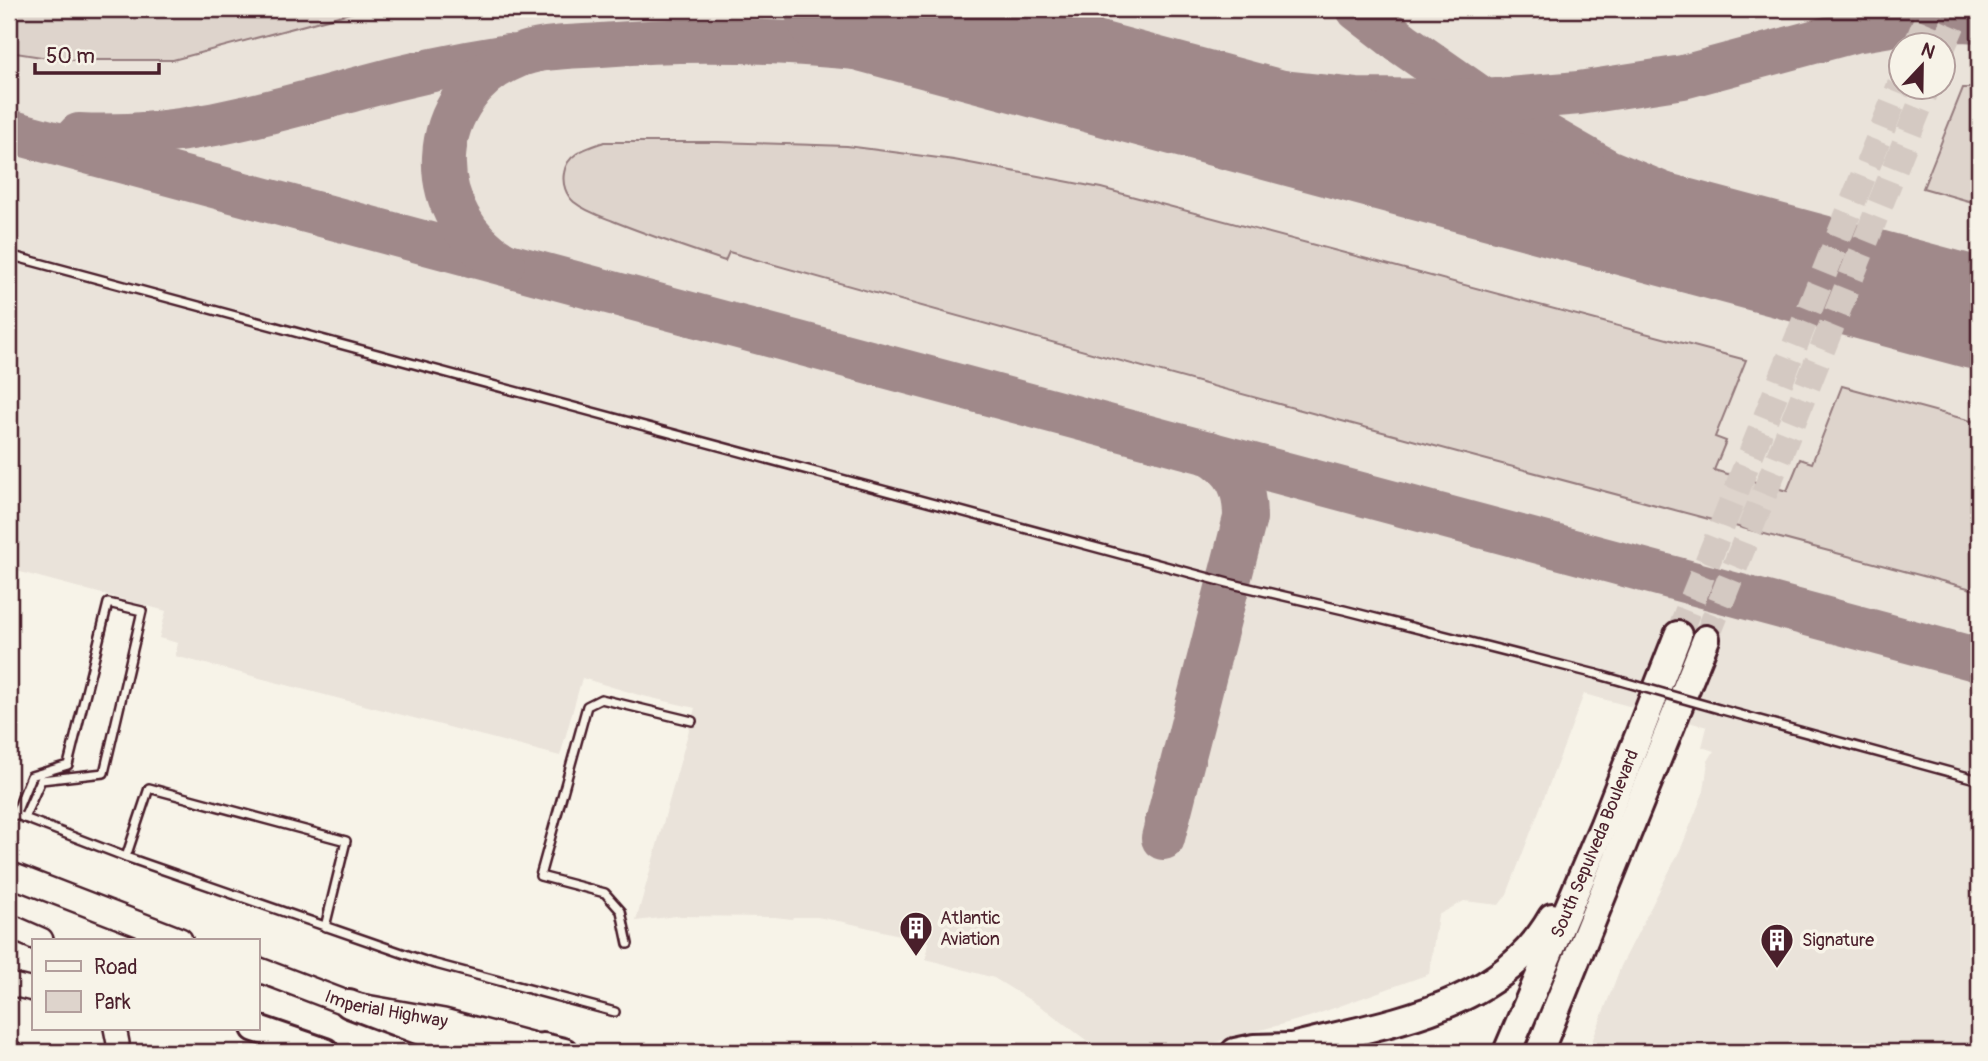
<svg xmlns="http://www.w3.org/2000/svg" width="1988" height="1061" font-family="Pangolin,sans-serif">
	<style>
		.built { fill: #eae3da; fill-rule: evenodd }
		.green { fill: #ded4cc; stroke: #947a7c; stroke-width: 2 }
		.lines { fill: none; stroke-linecap: round; stroke-linejoin: round }
		.taxiway { stroke: #a0898a; stroke-width: 44 }
		.runway { stroke: #a0898a; stroke-width: 112 }
		.highway-tunnel { stroke: #d4c9c2; stroke-width: 26; stroke-dasharray: 26 13; stroke-linecap: butt }
		.lane-casing { stroke: #4a1f2b; stroke-width: 12 }
		.secondary-casing { stroke: #4a1f2b; stroke-width: 26 }
		.primary-casing { stroke: #4a1f2b; stroke-width: 28 }
		.highway-casing { stroke: #4a1f2b; stroke-width: 32 }
		.lane { stroke: #f7f3e8; stroke-width: 7 }
		.secondary { stroke: #f7f3e8; stroke-width: 21 }
		.primary { stroke: #f7f3e8; stroke-width: 23 }
		.highway { stroke: #f7f3e8; stroke-width: 26 }
		.lane-bridge-casing { stroke: #4a1f2b; stroke-width: 12; stroke-linecap: butt }
		.lane-bridge { stroke: #f7f3e8; stroke-width: 7 }
		.labels { text-anchor: middle; stroke-width: 7; stroke-linejoin: round; paint-order: stroke }
		.street-label { font-size: 18px; fill: #4a1f2b; stroke: #f7f3e8 }
		.poi-label { font-size: 18px; fill: #4a1f2b; stroke: #f7f3e8; text-anchor: start }
	</style>
	<rect width="100%" height="100%" fill="#f7f3e8"/>
	<filter id="ink" filterUnits="userSpaceOnUse"><feTurbulence type="fractalNoise" baseFrequency=".0143" numOctaves="2"/><feDisplacementMap in="SourceGraphic" scale="14" xChannelSelector="R" yChannelSelector="G"/><feConvolveMatrix kernelMatrix="1 2 1 2 8 2 1 2 1" color-interpolation-filters="sRGB"/></filter>
	<g filter="url(#ink)">
		<!-- built -->
		<path class="built" d="M9,9h1970v1043h-391l33,-86 61,-120 22,-55 4,-30 6,-10 -12,-4 5,-20 -123,-33 -77,200 -8,11 -35,-4 -26,14 -9,59 -120,43 -130,35h-77l-56,-42 -52,-32 -68,-19 3,-17 -85,-20 -27,-5h-24l-1,2 -17,-2 -99,-1 -40,5 59,-213 -56,-13 -57,-17 -22,78 -385,-100 3,-13 -19,-5 7,-27 -157,-42zM1900,46h42v42h-42z"/>
		<!-- green -->
		<g class="green">
			<polygon points="9,9 365,9 173,60 61,60 9,52"/>
			<polygon points="1963,88 1979,88 1979,204 1923,188"/>
			<path d="M604,142h114l129,4 107,14 147,28 645,172 -31,77 11,4 -12,29 73,21 13,-32 12,4 30,-77 137,37v168c-417,-111 -834,-221 -1250,-339l-4,9c-38,-13 -75,-25 -112,-40 -13,-5 -28,-10 -39,-19 -8,-7 -12,-18 -10,-29 3,-20 23,-25 40,-31z"/>
		</g>
		<g class="lines">
			<!-- taxiway -->
			<g class="taxiway">
				<polyline points="912,9 989,36"/>
				<polyline points="1358,9 1402,43 1485,101 1608,171 1901,293"/>
				<polyline points="953,39 1092,65 1234,87 1356,100 1485,101 1579,93 1683,77 1854,31 1896,24 1962,20 1979,21"/>
				<polyline points="9,131 1979,660"/>
				<path d="M79,135c96,5 186,-21 277,-46 50,-14 101,-25 152,-33"/>
				<path d="M503,263c-37,-21 -61,-63 -59,-106 2,-44 29,-82 69,-99 26,-12 59,-11 88,-13 129,-11 258,0 386,19"/>
				<path d="M1163,838l82,-320c0,-31 -8,-48 -35,-65"/>
			</g>
			<!-- runway -->
			<polyline class="runway" points="841,9 1979,314"/>
			<!-- highway-tunnel -->
			<g class="highway-tunnel">
				<polyline points="1916,46 1931,9"/>
				<polyline points="1942,49 1959,9"/>
				<polyline points="1678,635 1900,85"/>
				<polyline points="1706,639 1927,88"/>
			</g>
			<defs>
				<g id="lane">
					<polyline points="9,255 1228,583 1344,610 1596,674"/>
					<polyline points="1719,709 1979,780"/>
					<polyline points="9,812 126,857 428,962 615,1012"/>
					<polyline points="15,815 31,776 68,765 108,603 142,611 104,773 41,780 24,818"/>
					<polyline points="126,857 149,788 346,841 325,927"/>
					<polyline points="628,944 621,911 605,893 540,876 587,706 601,699 692,721"/>
				</g>
				<g id="secondary">
					<polyline points="9,984 33,990"/>
					<polyline points="115,1028 118,1043 116,1052"/>
					<polyline points="9,1051 12,1052"/>
				</g>
				<g id="primary">
					<polyline points="9,874 180,940"/>
					<polyline points="9,926 41,940"/>
					<path id="s1" d="M257,969l92,35 95,17 116,31"/>
				</g>
				<g id="highway">
					<polyline points="349,1004 476,1052"/>
					<polyline points="255,1028 325,1052"/>
					<polyline points="543,1047 564,1052"/>
					<polyline points="1235,1052 1254,1048 1290,1047"/>
					<path d="M1273,1052c98,-28 223,-36 279,-135"/>
					<path id="s2" d="M1507,1052l97,-228 74,-189"/>
					<polyline points="1539,1052 1706,639"/>
				</g>
			</defs>
			<!-- lane casing -->
			<use href="#lane" class="lane-casing"/>
			<!-- secondary casing -->
			<use href="#secondary" class="secondary-casing"/>
			<!-- primary casing -->
			<use href="#primary" class="primary-casing"/>
			<!-- highway casing -->
			<use href="#highway" class="highway-casing"/>
			<!-- lane -->
			<use href="#lane" class="lane"/>
			<!-- secondary -->
			<use href="#secondary" class="secondary"/>
			<!-- primary -->
			<use href="#primary" class="primary"/>
			<!-- highway -->
			<use href="#highway" class="highway"/>
			<defs>
				<polyline id="lane-bridge" points="1596,674 1719,709"/>
			</defs>
			<!-- lane-bridge casing -->
			<use href="#lane-bridge" class="lane-bridge-casing"/>
			<!-- lane-bridge -->
			<use href="#lane-bridge" class="lane-bridge"/>
		</g>
	</g>
	<!-- icons -->
	<defs>
		<symbol id="building-pin" viewBox="-11 -11 22 30"><path d="M0 17L-7.5 6A9.5 9.5 0 1 1 7.5 6Z" fill="#4a1f2b" stroke="#f7f3e8"/><path d="M-4-6H4V6H1V3H-1V6H-4ZM-2.5-4.3h1.7v1.8h-1.7ZM.8-4.3h1.7v1.8H.8ZM-2.5-1h1.7V.8h-1.7ZM.8-1h1.7V.8H.8Z" fill="#fff"/></symbol>
	</defs>
	<g fill-rule="evenodd">
		<use href="#building-pin" x="897" y="909" width="38" height="52"/>
		<use href="#building-pin" x="1758" y="921" width="38" height="52"/>
	</g>
	<g class="labels">
		<!-- street labels -->
		<g class="street-label">
			<text dy="6" stroke="none"><textPath href="#s2" startOffset="226">South Sepulveda Boulevard</textPath></text>
			<text dy="6" stroke="none"><textPath href="#s1" startOffset="136">Imperial Highway</textPath></text>
		</g>
		<!-- poi labels -->
		<g class="poi-label">
			<text x="940" y="924">Atlantic<tspan x="940" dy="21">Aviation</tspan></text>
			<text x="1802" y="946">Signature</text>
		</g>
	</g>
	<!-- margin -->
	<rect width="1988" height="1061" fill="none" stroke="#f7f3e8" stroke-width="35"/>
	<rect x="18" y="18" width="1953" height="1026" fill="none" stroke="#4a1f2b" stroke-width="2.5" filter="url(#ink)"/>
	<!-- legend -->
	<rect x="32" y="939" width="228" height="91" fill="#f7f3e8" stroke="#b29e9c" stroke-width="2"/>
	<rect x="46" y="961" width="35" height="10" fill="#f7f3e8" stroke="#b29e9c" stroke-width="2"/>
	<text x="94" y="974" font-size="21" fill="#4a1f2b">Road</text>
	<rect x="46" y="991" width="35" height="21" fill="#ded4cc" stroke="#b29e9c" stroke-width="2"/>
	<text x="94" y="1009" font-size="21" fill="#4a1f2b">Park</text>
	<!-- north arrow -->
	<g transform="translate(1922 66) rotate(22)"><circle r="33" fill="#f7f3e8" stroke="#b29e9c" stroke-width="2"/>
	<path d="M0-5L12 26L0 18L-12 26Z" fill="#4a1f2b"/>
	<text y="-10" font-size="19" font-weight="bold" text-anchor="middle" fill="#4a1f2b">N</text>
	</g>
	<!-- scale -->
	<path d="M35 63v10h124v-10" fill="none" stroke="#4a1f2b" stroke-width="3.5"/>
	<text x="46" y="63" font-size="21" fill="#4a1f2b" stroke="#f7f3e8" stroke-width="5" paint-order="stroke">50 m</text>
</svg>
